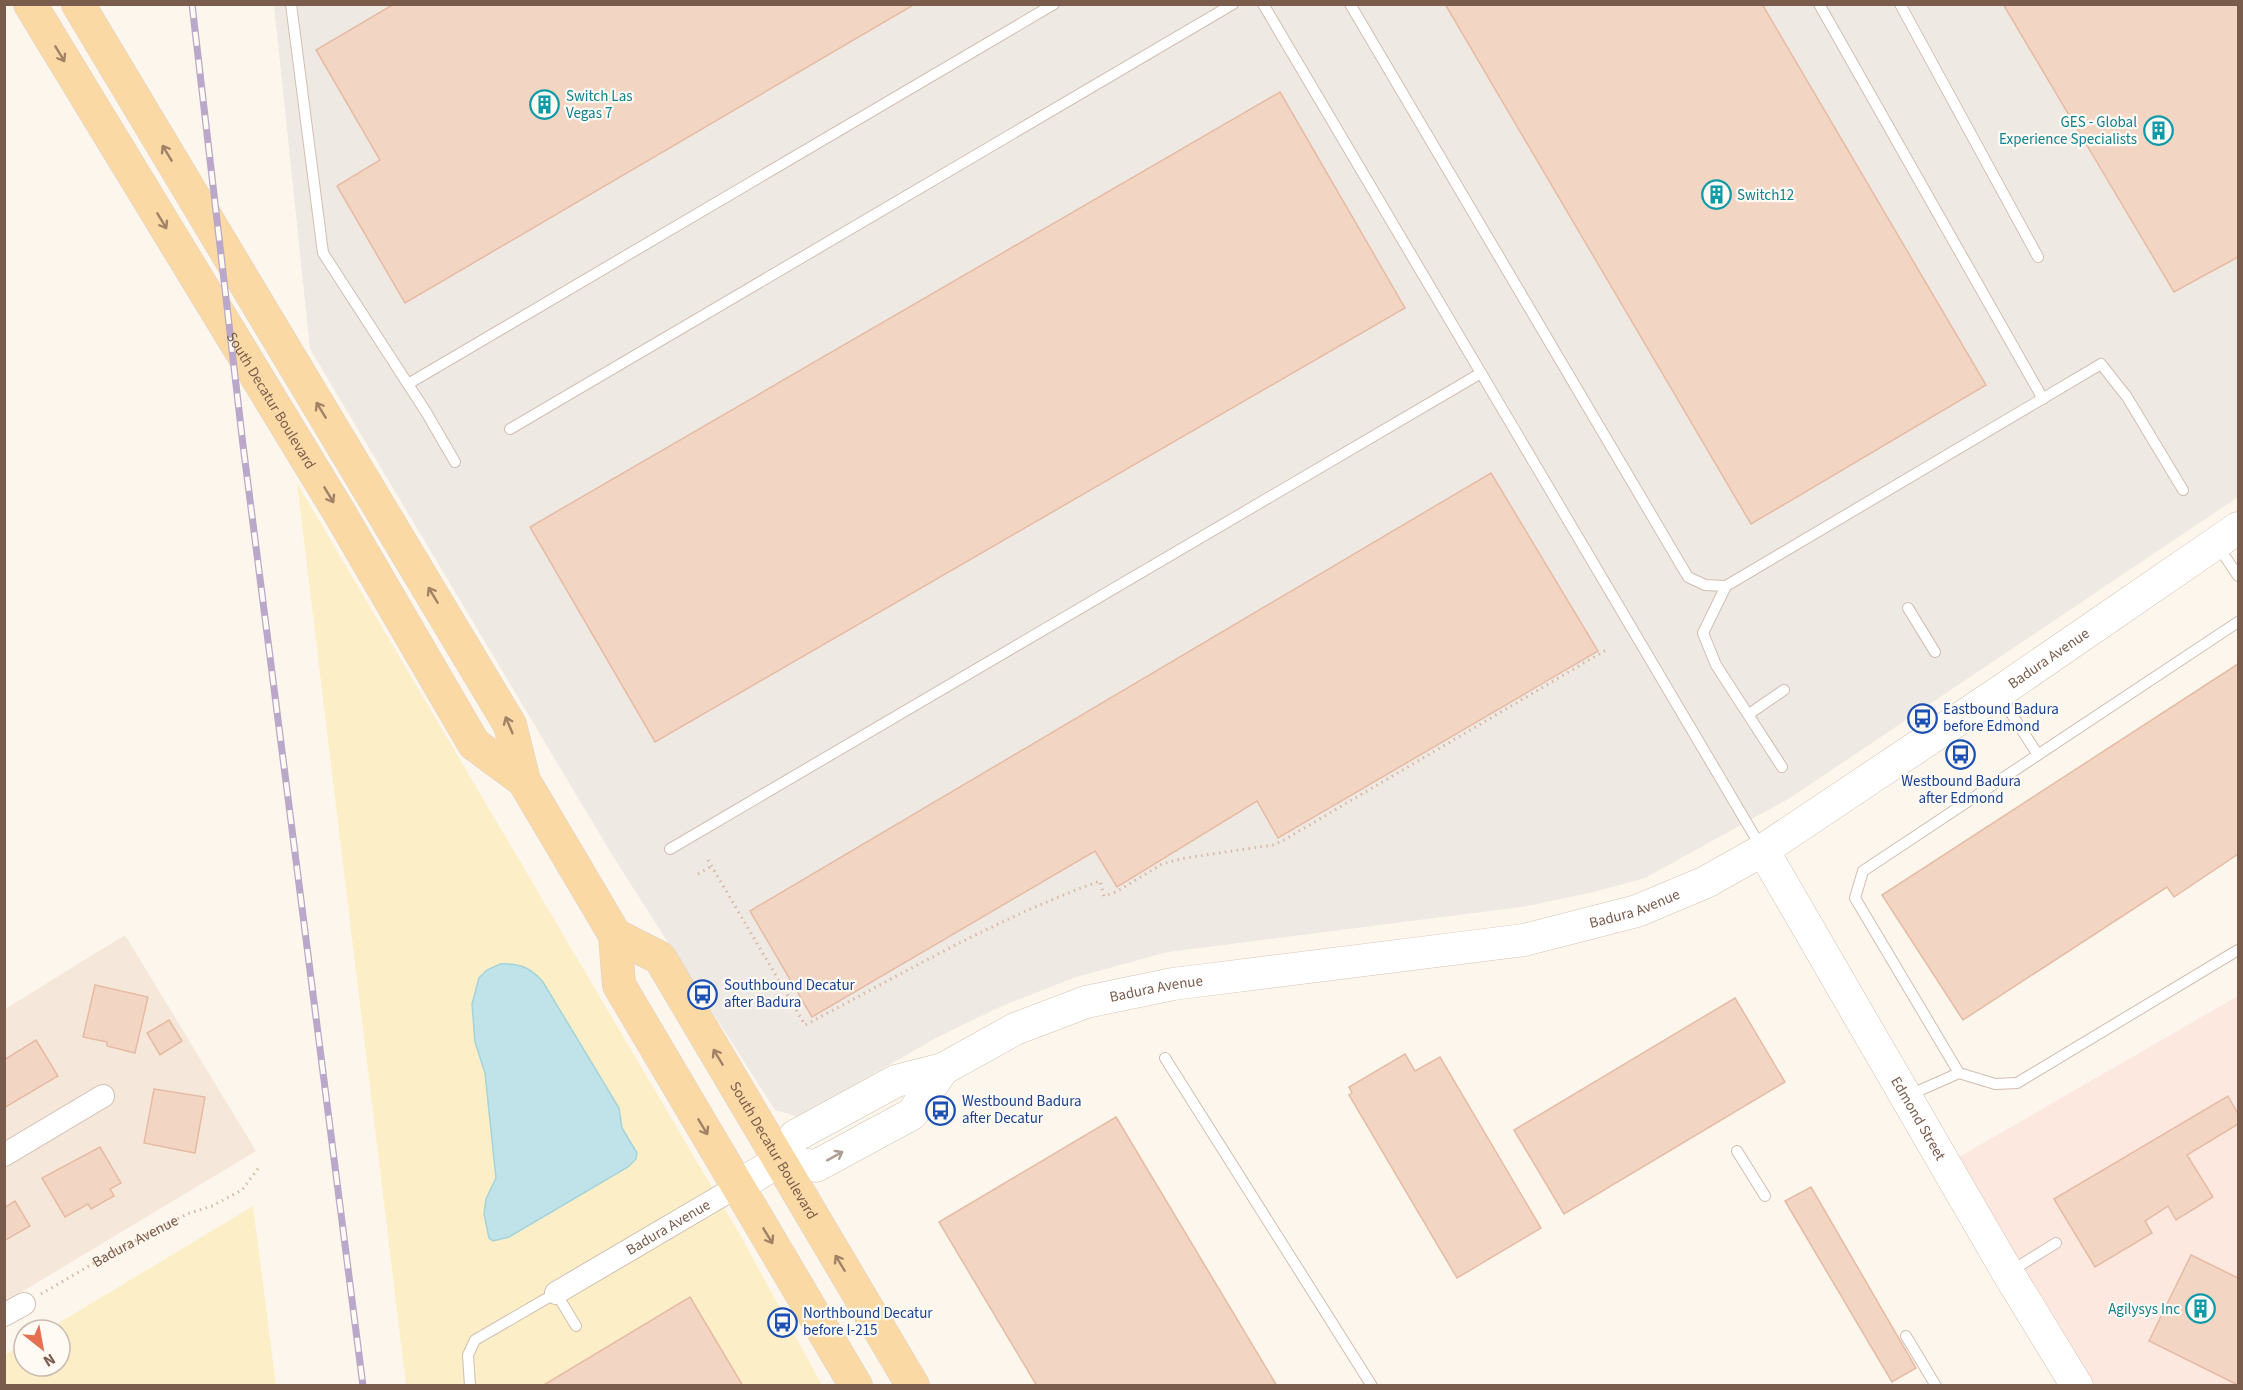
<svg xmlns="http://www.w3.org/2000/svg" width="2243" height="1390" font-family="'Source Sans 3',sans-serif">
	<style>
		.residential { fill: #f5e8da }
		.commercial { fill: #fde8e0 }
		.industrial { fill: #efe9e4 }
		.sand { fill: #fcefc7 }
		.water { fill: #bfe3e8; stroke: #a5d3da; stroke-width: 1.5 }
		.building { fill: #f3d5c3; stroke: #e6bba3; stroke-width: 1.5 }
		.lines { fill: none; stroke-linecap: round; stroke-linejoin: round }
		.lane-casing { stroke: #d1beb0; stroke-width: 12 }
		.street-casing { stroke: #d1beb0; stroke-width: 24 }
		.secondary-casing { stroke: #d6c0b0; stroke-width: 33 }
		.primary-casing { stroke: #dad1cd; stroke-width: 34 }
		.path { stroke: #d9b8a5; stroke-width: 3; stroke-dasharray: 1.5 4.5; stroke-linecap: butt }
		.lane { stroke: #fff; stroke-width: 10 }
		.street { stroke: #fff; stroke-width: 22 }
		.secondary { stroke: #fff; stroke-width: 32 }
		.primary { stroke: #fbd9a5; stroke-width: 33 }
		.rail-casing { stroke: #b9a8c9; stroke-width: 7 }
		.rail { stroke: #fffaf3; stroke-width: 4.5; stroke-dasharray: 14; stroke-linecap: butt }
		.oneway { stroke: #a18267 }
		.oneway2 { stroke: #af9d94 }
		.labels { text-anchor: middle; stroke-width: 4.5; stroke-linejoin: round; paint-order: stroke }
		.culture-label { font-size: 15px; fill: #0d838f; stroke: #fffaf3; text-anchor: start }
		.street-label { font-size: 15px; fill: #7a5c4d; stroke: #fffaf3 }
		.transit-label { font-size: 15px; fill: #164399; stroke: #fffaf3; text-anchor: start }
	</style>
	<rect width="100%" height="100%" fill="#fdf6ec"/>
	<!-- residential -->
	<polygon class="residential" points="125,935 256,1151 5,1302 5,1009"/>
	<!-- commercial -->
	<polygon class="commercial" points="2238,996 2238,1385 2086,1385 1959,1157"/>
	<!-- industrial -->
	<polygon class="industrial" points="274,5 2238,5 2238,497 1790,798 1645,878 1590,893 1521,907 1168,952 1076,977 1002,1006 934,1039 799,1117 775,1110 614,858 310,349"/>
	<!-- sand -->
	<g class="sand">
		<polygon points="297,483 739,1233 822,1385 406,1385"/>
		<polygon points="253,1206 276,1385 5,1385 5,1355 24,1344 24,1366 60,1366 60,1330 47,1330"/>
	</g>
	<!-- water -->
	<path class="water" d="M500,964c19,-1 30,3 43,18l76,126 3,20 15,25 -1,6 -8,8 -119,70 -16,4 -4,-3 -5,-24 2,-15 10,-21 -11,-105 -10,-31 -3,-38 7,-26 8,-8z"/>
	<!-- building -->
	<g class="building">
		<polygon points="394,4 915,4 405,303 337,186 380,160 316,50"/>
		<polygon points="1445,4 1762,4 1986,385 1751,524"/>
		<polygon points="2003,4 2238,4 2238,257 2174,292"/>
		<polygon points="1280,92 1405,308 655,742 530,527"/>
		<polygon points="1491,473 1598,651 1278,838 1257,801 1117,887 1095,851 812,1017 750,911"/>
		<polygon points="2238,664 2238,854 2174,897 2167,887 1963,1020 1882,895"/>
		<polygon points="95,985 148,997 135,1053 107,1046 107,1042 83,1037"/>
		<polygon points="1735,998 1785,1082 1564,1214 1514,1130"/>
		<polygon points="169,1020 182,1041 160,1055 147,1033"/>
		<polygon points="36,1040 58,1076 4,1108 4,1060"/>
		<polygon points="1405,1054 1415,1071 1440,1057 1541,1228 1457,1278 1349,1095 1352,1093 1349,1087"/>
		<polygon points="154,1089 205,1097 195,1153 144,1143"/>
		<polygon points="2228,1096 2238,1114 2238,1124 2187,1155 2213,1197 2176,1220 2168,1206 2145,1221 2152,1233 2095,1267 2054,1199"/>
		<polygon points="1116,1117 1277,1386 1037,1386 939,1222"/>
		<polygon points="100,1147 121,1183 110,1189 114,1196 91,1209 88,1204 65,1217 42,1178"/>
		<polygon points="1811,1187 1916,1368 1892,1382 1785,1201"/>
		<polygon points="15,1201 30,1226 4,1241 4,1208"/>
		<polygon points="2191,1255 2238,1278 2238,1385 2149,1341"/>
		<polygon points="690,1297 743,1386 542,1386"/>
	</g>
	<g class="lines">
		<defs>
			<g id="lane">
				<polyline points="291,4 323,253 426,412 455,462"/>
				<polyline points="1263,4 1761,847"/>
				<polyline points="1350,4 1688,577 1705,585 1726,586 2101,364 2127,397 2183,490"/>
				<polyline points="1819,4 2043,399"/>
				<polyline points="1900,4 2038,257"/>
				<polyline points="408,384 1054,4"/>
				<polyline points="510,429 1233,4"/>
				<polyline points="2218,546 2238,576"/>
				<polyline points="1726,586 1703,633 1716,665 1782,767"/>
				<polyline points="1908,608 1935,652"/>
				<polyline points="2000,696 2038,755"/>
				<polyline points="1749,714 1784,690"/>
				<polyline points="670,849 1481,373"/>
				<polyline points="1165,1058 1372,1386"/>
				<polyline points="1959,1073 1855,898 1863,871 2238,622"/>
				<polyline points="1907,1096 1959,1073 1995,1084 2017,1083 2238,950"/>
				<polyline points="1737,1151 1765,1196"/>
				<polyline points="2011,1271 2056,1243"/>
				<polyline points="1906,1336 1936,1386"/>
				<polyline points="470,1386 468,1355 475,1340 556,1293 576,1326"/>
			</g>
			<g id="street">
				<polyline points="4,1155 103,1096"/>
				<path id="s2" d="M556,1293l182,-107"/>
				<polyline points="4,1315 24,1304"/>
			</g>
			<g id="secondary">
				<path id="s3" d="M1763,850l245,423 69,113"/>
				<polyline points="779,1161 816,1166 912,1114 943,1069"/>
				<path id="s4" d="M738,1186l41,-25 16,-25 101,-55 47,-12 72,-40 71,-27 87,-18 351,-44 113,-29 69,-29 57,-32 235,-157 240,-165"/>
			</g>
			<g id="primary">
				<path id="s5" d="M30,4l309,508 135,232 50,37"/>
				<polyline points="78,4 510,725 524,781 615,935 619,985 856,1386"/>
				<path id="s6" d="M615,935l45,23 253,428"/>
			</g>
		</defs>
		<!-- lane casing -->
		<use href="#lane" class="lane-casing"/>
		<!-- street casing -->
		<use href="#street" class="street-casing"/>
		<!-- secondary casing -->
		<use href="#secondary" class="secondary-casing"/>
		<!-- primary casing -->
		<use href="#primary" class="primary-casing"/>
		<!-- path -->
		<g class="path">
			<path d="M708,860l97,165c97,-51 192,-107 295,-144l4,15 12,-4 46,-28 23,-6 88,-13 11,-5 322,-190"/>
			<polyline points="698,874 712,866"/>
			<path id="s1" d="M41,1294l72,-42 74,-38 25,-8 30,-16 18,-24"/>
		</g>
		<!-- lane -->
		<use href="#lane" class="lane"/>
		<!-- street -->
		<use href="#street" class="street"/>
		<!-- secondary -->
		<use href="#secondary" class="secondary"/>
		<!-- primary -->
		<use href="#primary" class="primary"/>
		<defs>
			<polyline id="rail" points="192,4 243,445 363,1386"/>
		</defs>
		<!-- rail casing -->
		<use href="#rail" class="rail-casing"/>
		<!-- rail -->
		<use href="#rail" class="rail"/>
	</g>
	<!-- one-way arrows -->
	<defs><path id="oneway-shaft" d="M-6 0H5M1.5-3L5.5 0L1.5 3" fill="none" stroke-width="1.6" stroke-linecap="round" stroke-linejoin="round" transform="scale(1.5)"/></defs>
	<g class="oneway">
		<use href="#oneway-shaft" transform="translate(60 54) rotate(59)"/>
		<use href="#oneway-shaft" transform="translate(167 153) rotate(-121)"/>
		<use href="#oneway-shaft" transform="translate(162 221) rotate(59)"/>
		<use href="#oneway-shaft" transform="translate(321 410) rotate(-121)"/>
		<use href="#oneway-shaft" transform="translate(329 495) rotate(59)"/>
		<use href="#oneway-shaft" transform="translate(433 595) rotate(-121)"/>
		<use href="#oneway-shaft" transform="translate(509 725) rotate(-113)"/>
		<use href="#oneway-shaft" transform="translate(718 1057) rotate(-121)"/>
		<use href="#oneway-shaft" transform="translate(703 1127) rotate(59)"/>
		<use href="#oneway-shaft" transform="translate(768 1236) rotate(59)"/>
		<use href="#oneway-shaft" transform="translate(840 1263) rotate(-121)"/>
	</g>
	<use class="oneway2" href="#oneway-shaft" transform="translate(835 1156) rotate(-29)"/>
	<!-- icons -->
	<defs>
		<symbol id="building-ring" viewBox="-11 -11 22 22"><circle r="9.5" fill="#fffaf3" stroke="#0f9aa8" stroke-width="1.5"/><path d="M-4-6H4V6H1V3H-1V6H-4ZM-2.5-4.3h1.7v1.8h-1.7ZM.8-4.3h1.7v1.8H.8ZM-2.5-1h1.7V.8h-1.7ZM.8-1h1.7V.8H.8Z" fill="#0f9aa8"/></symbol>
		<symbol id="bus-ring" viewBox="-11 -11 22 22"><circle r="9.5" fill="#fffaf3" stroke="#1a4fb4" stroke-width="1.5"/><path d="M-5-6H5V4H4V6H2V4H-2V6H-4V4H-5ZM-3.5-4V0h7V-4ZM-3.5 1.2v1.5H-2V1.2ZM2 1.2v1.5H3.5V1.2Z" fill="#1a4fb4"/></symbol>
	</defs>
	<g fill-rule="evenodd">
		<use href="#building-ring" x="528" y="88" width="33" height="33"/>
		<use href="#building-ring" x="2142" y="114" width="33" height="33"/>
		<use href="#building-ring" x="1700" y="178" width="33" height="33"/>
		<use href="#bus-ring" x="1906" y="702" width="33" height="33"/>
		<use href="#bus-ring" x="1944" y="738" width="33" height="33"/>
		<use href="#bus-ring" x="686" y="978" width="33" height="33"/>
		<use href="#bus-ring" x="924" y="1094" width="33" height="33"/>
		<use href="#building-ring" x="2184" y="1292" width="33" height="33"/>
		<use href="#bus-ring" x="766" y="1306" width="33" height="33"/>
	</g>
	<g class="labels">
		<!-- culture labels -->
		<g class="culture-label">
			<text x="566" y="101">Switch Las<tspan x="566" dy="17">Vegas 7</tspan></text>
			<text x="2137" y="127" text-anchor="end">GES - Global<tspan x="2137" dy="17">Experience Specialists</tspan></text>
			<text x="1737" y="200">Switch12</text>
			<text x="2180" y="1314" text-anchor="end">Agilysys Inc</text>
		</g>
		<!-- street labels -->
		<g class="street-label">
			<text dy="5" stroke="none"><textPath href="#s5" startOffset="464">South Decatur Boulevard</textPath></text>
			<text dy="5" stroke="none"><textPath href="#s4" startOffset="1443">Badura Avenue</textPath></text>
			<text dy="5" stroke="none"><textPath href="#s4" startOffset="957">Badura Avenue</textPath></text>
			<text dy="5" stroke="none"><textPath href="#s4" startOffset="471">Badura Avenue</textPath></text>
			<text dy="5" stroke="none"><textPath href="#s3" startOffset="310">Edmond Street</textPath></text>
			<text dy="5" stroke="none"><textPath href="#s6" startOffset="274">South Decatur Boulevard</textPath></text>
			<text dy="5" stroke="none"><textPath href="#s2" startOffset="130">Badura Avenue</textPath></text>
			<text dy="5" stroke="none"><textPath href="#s1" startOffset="108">Badura Avenue</textPath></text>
		</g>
		<!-- transit labels -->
		<g class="transit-label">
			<text x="1943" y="714">Eastbound Badura<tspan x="1943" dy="17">before Edmond</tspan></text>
			<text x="1961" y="786" text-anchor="middle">Westbound Badura<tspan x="1961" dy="17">after Edmond</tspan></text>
			<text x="724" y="990">Southbound Decatur<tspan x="724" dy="17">after Badura</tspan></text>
			<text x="962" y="1106">Westbound Badura<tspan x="962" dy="17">after Decatur</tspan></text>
			<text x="803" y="1318">Northbound Decatur<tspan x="803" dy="17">before I-215</tspan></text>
		</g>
	</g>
	<!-- border -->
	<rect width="2243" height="1390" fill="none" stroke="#7a5c4d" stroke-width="12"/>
	<!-- north arrow -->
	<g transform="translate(42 1348) rotate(149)"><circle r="28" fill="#fffaf3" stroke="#cabbb1" stroke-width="1.5"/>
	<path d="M0-4.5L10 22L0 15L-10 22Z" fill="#e76f51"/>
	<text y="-9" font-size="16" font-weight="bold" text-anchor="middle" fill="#7a5c4d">N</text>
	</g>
</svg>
